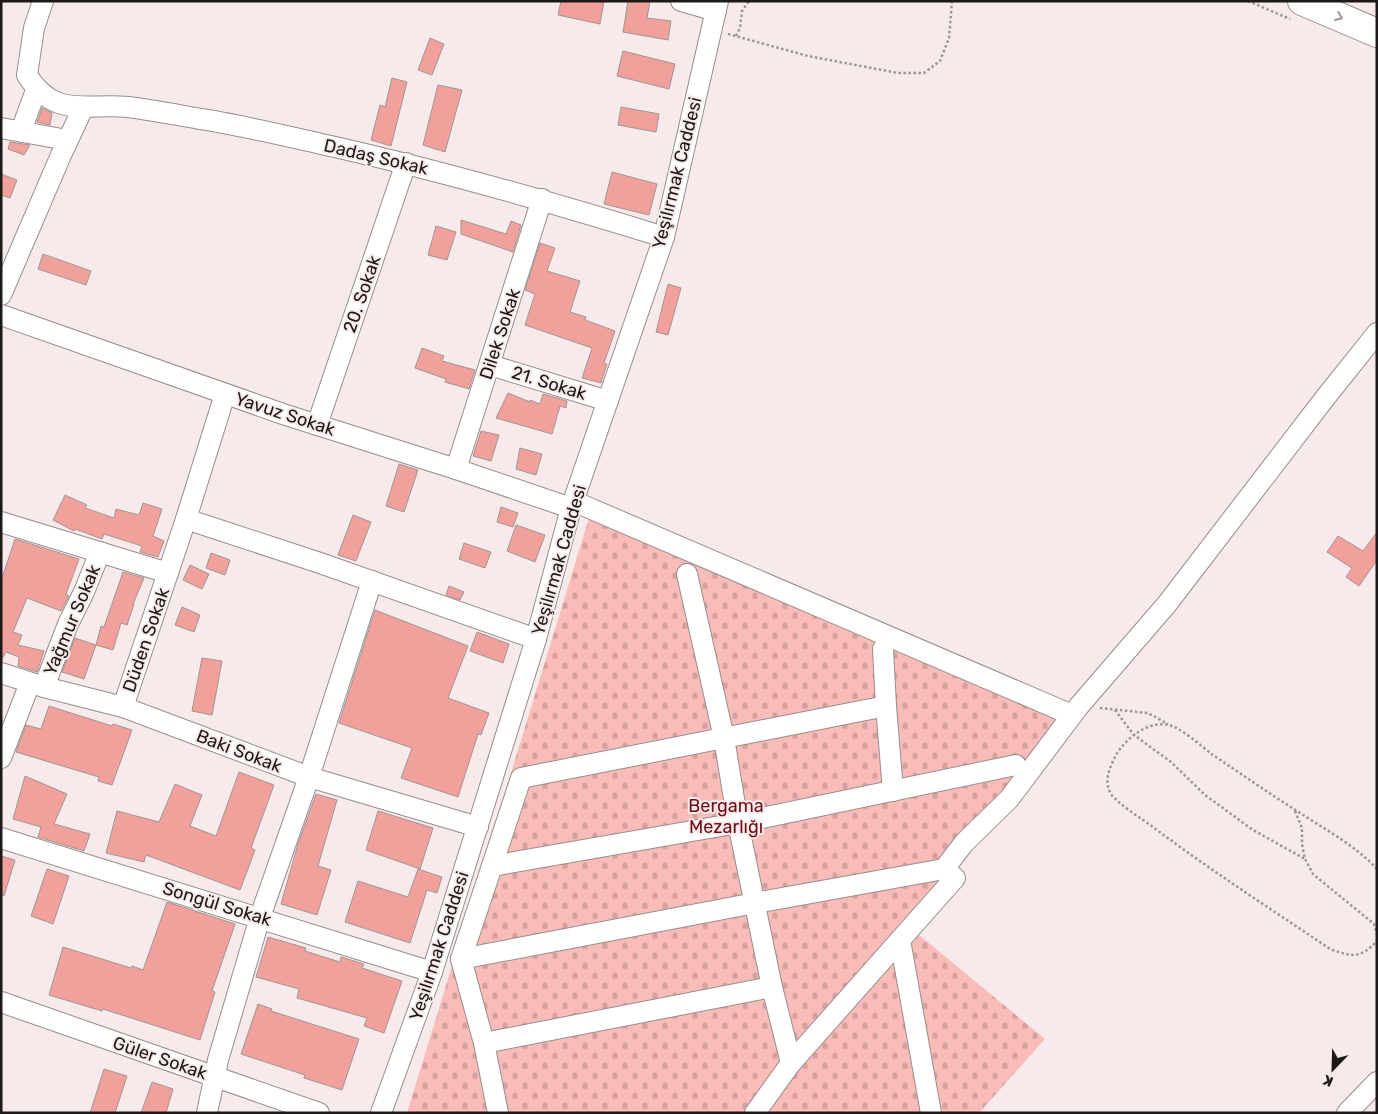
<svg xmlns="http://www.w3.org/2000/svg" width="1378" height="1114" font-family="Rubik,sans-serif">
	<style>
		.cemetery { fill: url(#cemetery-stones) }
		.building { fill: #f2a09b; stroke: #a09695 }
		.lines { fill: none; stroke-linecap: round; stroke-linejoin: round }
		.minor-casing { stroke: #978d8d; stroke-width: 22 }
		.highway-casing { stroke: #978d8d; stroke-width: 30 }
		.path { stroke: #9d9594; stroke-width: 2.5; stroke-dasharray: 2.5 2.5; stroke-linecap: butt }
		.minor { stroke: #fff; stroke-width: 20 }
		.highway { stroke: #fff; stroke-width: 28 }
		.oneway { stroke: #999898 }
		.labels { text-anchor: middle; stroke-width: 4; stroke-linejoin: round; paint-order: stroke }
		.street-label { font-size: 18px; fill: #1d1919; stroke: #f6ebea }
		.park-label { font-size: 18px; fill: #6d0c16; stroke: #f6ebea }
	</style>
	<defs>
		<pattern id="cemetery-stones" width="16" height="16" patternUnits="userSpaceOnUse" patternTransform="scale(1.25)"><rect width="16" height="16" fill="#f9bcb8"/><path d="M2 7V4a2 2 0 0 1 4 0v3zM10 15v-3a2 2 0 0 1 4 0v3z" fill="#d5a19e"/></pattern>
	</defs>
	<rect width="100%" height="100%" fill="#f6ebea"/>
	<!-- cemetery -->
	<polygon class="cemetery" points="589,518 1063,717 936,885 913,930 1045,1039 979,1113 407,1113"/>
	<!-- building -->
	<g class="building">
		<polygon points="561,1 604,1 600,24 558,15"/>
		<polygon points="628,1 650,1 647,18 671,21 668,40 623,32"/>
		<polygon points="430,38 444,44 432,75 418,70"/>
		<polygon points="623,51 675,64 669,89 617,76"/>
		<polygon points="392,78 407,82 391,146 371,140 380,105 385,107"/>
		<polygon points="438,85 462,90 445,152 423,145"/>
		<polygon points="621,107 659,114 656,132 618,125"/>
		<polygon points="42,108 52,113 50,125 37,122"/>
		<polygon points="10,142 30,145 24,155 8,149"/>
		<polygon points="612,172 657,184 649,215 604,204"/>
		<polygon points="1,174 17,180 10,198 1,195"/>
		<polygon points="461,220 506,234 511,221 521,225 513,252 461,234"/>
		<polygon points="436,226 456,232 447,260 428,255"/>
		<polygon points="540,243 555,248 547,271 580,281 570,312 586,317 585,320 615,331 604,363 607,364 601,383 582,378 592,348 525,325 535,294 525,290"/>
		<polygon points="43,254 91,271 86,285 38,269"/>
		<polygon points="668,284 681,288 668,335 656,332"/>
		<polygon points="422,348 444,356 442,361 475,370 469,389 445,382 446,379 415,368"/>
		<polygon points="508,393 530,402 530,400 540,404 543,394 567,401 566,408 560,406 552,434 496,418"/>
		<polygon points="481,431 499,435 491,461 473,456"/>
		<polygon points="520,448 542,454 536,475 516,469"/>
		<polygon points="399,464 418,470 404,512 386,506"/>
		<polygon points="65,495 87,505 85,508 114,518 116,509 139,515 143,503 162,509 153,536 164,541 158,557 140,552 142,546 104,534 102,539 75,529 74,531 53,520"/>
		<polygon points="501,507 518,513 513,527 497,522"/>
		<polygon points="353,515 371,522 356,561 338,555"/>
		<polygon points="516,525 545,535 535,562 507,551"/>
		<polygon points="1377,532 1377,560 1359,586 1346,577 1352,568 1327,552 1338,536 1363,551"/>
		<polygon points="15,539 79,559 66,594 69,596 61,611 27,598 13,632 22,635 18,645 44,651 37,672 18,666 19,657 6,652 1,661 1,581"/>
		<polygon points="464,543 491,552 485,568 459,559"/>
		<polygon points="211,553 230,560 225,575 206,568"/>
		<polygon points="190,565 209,574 202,589 183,580"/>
		<polygon points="123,572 144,578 133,604 134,604 127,625 121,623 113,650 96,645 101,626 104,627"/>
		<polygon points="449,586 464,592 460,600 446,595"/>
		<polygon points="182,607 200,615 194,632 175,625"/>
		<polygon points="375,610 468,646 448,698 489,713 481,735 478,734 458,797 401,778 412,748 339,723"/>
		<polygon points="477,632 509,644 503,663 470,651"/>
		<polygon points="75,638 96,645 84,679 62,672"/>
		<polygon points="202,658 222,661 212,715 192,711"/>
		<polygon points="49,706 112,726 113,724 132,730 112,785 98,781 99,777 16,752 26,725 41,729"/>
		<polygon points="239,772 274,785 251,848 255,850 240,890 146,855 144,862 106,853 117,811 159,822 175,784 202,795 190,826 216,836"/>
		<polygon points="25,776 67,794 54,824 90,834 84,851 38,837 41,827 13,819"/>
		<polygon points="316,794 337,800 318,866 331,870 317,915 281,904 298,844"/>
		<polygon points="378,811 433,828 420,869 366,850"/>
		<polygon points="1,856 15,860 4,896 1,895"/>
		<polygon points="47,869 69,876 53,924 31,916"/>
		<polygon points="418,869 442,877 437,893 427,890 410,943 345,922 358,881 408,897"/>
		<polygon points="167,902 235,924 212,991 215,992 200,1040 103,1009 102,1011 49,995 63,947 131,968 132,966 143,970"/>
		<polygon points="268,937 306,948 305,951 340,962 341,957 364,964 362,968 402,981 384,1033 364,1026 367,1018 297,998 299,989 256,977"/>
		<polygon points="258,1004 272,1009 271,1011 359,1039 342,1090 304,1078 305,1075 241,1054"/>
		<polygon points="104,1069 127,1076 115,1113 90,1113"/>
		<polygon points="152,1082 173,1089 166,1113 141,1113"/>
	</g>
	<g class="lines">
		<defs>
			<g id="minor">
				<path d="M43,1l-9,27 -7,47c27,44 60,28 101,32 23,3 45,7 67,11 41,6 82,16 122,25 118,26 231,58 347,94"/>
				<polyline points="681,1 716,11"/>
				<polyline points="1,128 67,140"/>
				<polyline points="21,131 36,90"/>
				<polyline points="1,295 61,155 83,108"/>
				<polyline points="1,315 283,414 456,469 571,508"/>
				<polyline points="490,365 608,401"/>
				<polyline points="317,425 406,163"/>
				<polyline points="456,469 542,199"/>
				<polyline points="573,501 1072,715"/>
				<polyline points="186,519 320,563 536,639"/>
				<polyline points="1,522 168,573"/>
				<polyline points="687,574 724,738 738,823 772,987 791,1063"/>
				<polyline points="883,649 886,706"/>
				<polyline points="1,673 44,687 123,707 309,777 478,827"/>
				<polyline points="44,687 68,624 84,592 100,552"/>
				<polyline points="123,707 186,519 225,394"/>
				<polyline points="1,758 30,683"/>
				<polyline points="1,838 432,972"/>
				<polyline points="492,866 521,778 886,706 893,791"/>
				<polyline points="900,940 931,1113"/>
				<polyline points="461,959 492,866 738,823 1016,765"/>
				<polyline points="1,1002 319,1113"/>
				<polyline points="484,1043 461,959 755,903 944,869"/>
				<polyline points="207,1113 218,1060 260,917 309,777 372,581"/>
				<polyline points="381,1113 432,972 536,639 571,508 664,237 718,1"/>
				<polyline points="498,1113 484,1043 772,987"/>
				<polyline points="755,1113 791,1063 955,878 944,869 964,843 1009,799 1079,706 1167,604 1325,398 1377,333"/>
				<polyline points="1347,1113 1377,1082"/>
			</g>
			<polyline id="highway" points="1302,1 1377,33"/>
		</defs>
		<!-- minor casing -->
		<use href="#minor" class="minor-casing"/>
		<!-- highway casing -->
		<use href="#highway" class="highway-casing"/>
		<!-- path -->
		<g class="path">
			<polyline points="1248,1 1290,19"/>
			<polyline points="728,34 808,56 898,73 924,73 940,61 949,38 952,1"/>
			<polyline points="736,36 740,28 742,11 749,1"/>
			<polyline points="1100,708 1148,713 1168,724"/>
			<polyline points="1115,710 1134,735 1171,762 1205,795 1253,830 1305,859"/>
			<polyline points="1295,811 1302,828 1302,844 1305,859 1313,874 1374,924 1377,934"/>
			<path d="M1377,869c-22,-24 -56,-42 -83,-60 -27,-17 -54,-36 -81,-54 -12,-9 -30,-26 -44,-30 -20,-5 -43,13 -53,30 -6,12 -13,26 -5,39 7,10 31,25 42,33 57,43 118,82 177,122 22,8 30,10 47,-8"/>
		</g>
		<!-- minor -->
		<use href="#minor" class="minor"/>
		<!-- highway -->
		<use href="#highway" class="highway"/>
	</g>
	<!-- one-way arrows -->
	<defs><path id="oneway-chevron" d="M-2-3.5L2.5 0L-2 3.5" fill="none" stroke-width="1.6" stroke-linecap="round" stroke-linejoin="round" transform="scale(1.25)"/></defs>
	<use class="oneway" href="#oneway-chevron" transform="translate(1339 17) rotate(23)"/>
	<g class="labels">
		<!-- street labels -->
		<g class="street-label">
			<text transform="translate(376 157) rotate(13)" y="6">Dadaş Sokak</text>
			<text transform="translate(677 173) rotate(-76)" y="6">Yeşilırmak Caddesi</text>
			<text transform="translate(362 294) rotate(-71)" y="6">20. Sokak</text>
			<text transform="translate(500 334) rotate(-72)" y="6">Dilek Sokak</text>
			<text transform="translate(549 383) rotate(17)" y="6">21. Sokak</text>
			<text transform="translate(285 414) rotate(18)" y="6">Yavuz Sokak</text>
			<text transform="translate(559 560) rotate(-74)" y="6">Yeşilırmak Caddesi</text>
			<text transform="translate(72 620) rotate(-67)" y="6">Yağmur Sokak</text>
			<text transform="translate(146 640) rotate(-71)" y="6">Düden Sokak</text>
			<text transform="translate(239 751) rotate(21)" y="6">Baki Sokak</text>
			<text transform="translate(217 904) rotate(17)" y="6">Songül Sokak</text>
			<text transform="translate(439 946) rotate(-72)" y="6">Yeşilırmak Caddesi</text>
			<text transform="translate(160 1058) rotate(19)" y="6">Güler Sokak</text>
		</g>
		<!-- park labels -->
		<g class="park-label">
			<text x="726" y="812">Bergama<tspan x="726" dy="21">Mezarlığı</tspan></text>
		</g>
	</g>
	<!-- border -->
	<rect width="1378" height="1114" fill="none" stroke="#1d1919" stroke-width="5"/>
	<!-- north arrow -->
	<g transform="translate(1333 1069) rotate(203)" stroke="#f6ebea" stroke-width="4" paint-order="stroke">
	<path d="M0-4L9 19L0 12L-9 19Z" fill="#1d1919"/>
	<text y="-8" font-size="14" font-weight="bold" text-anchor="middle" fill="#1d1919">K</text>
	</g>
</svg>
